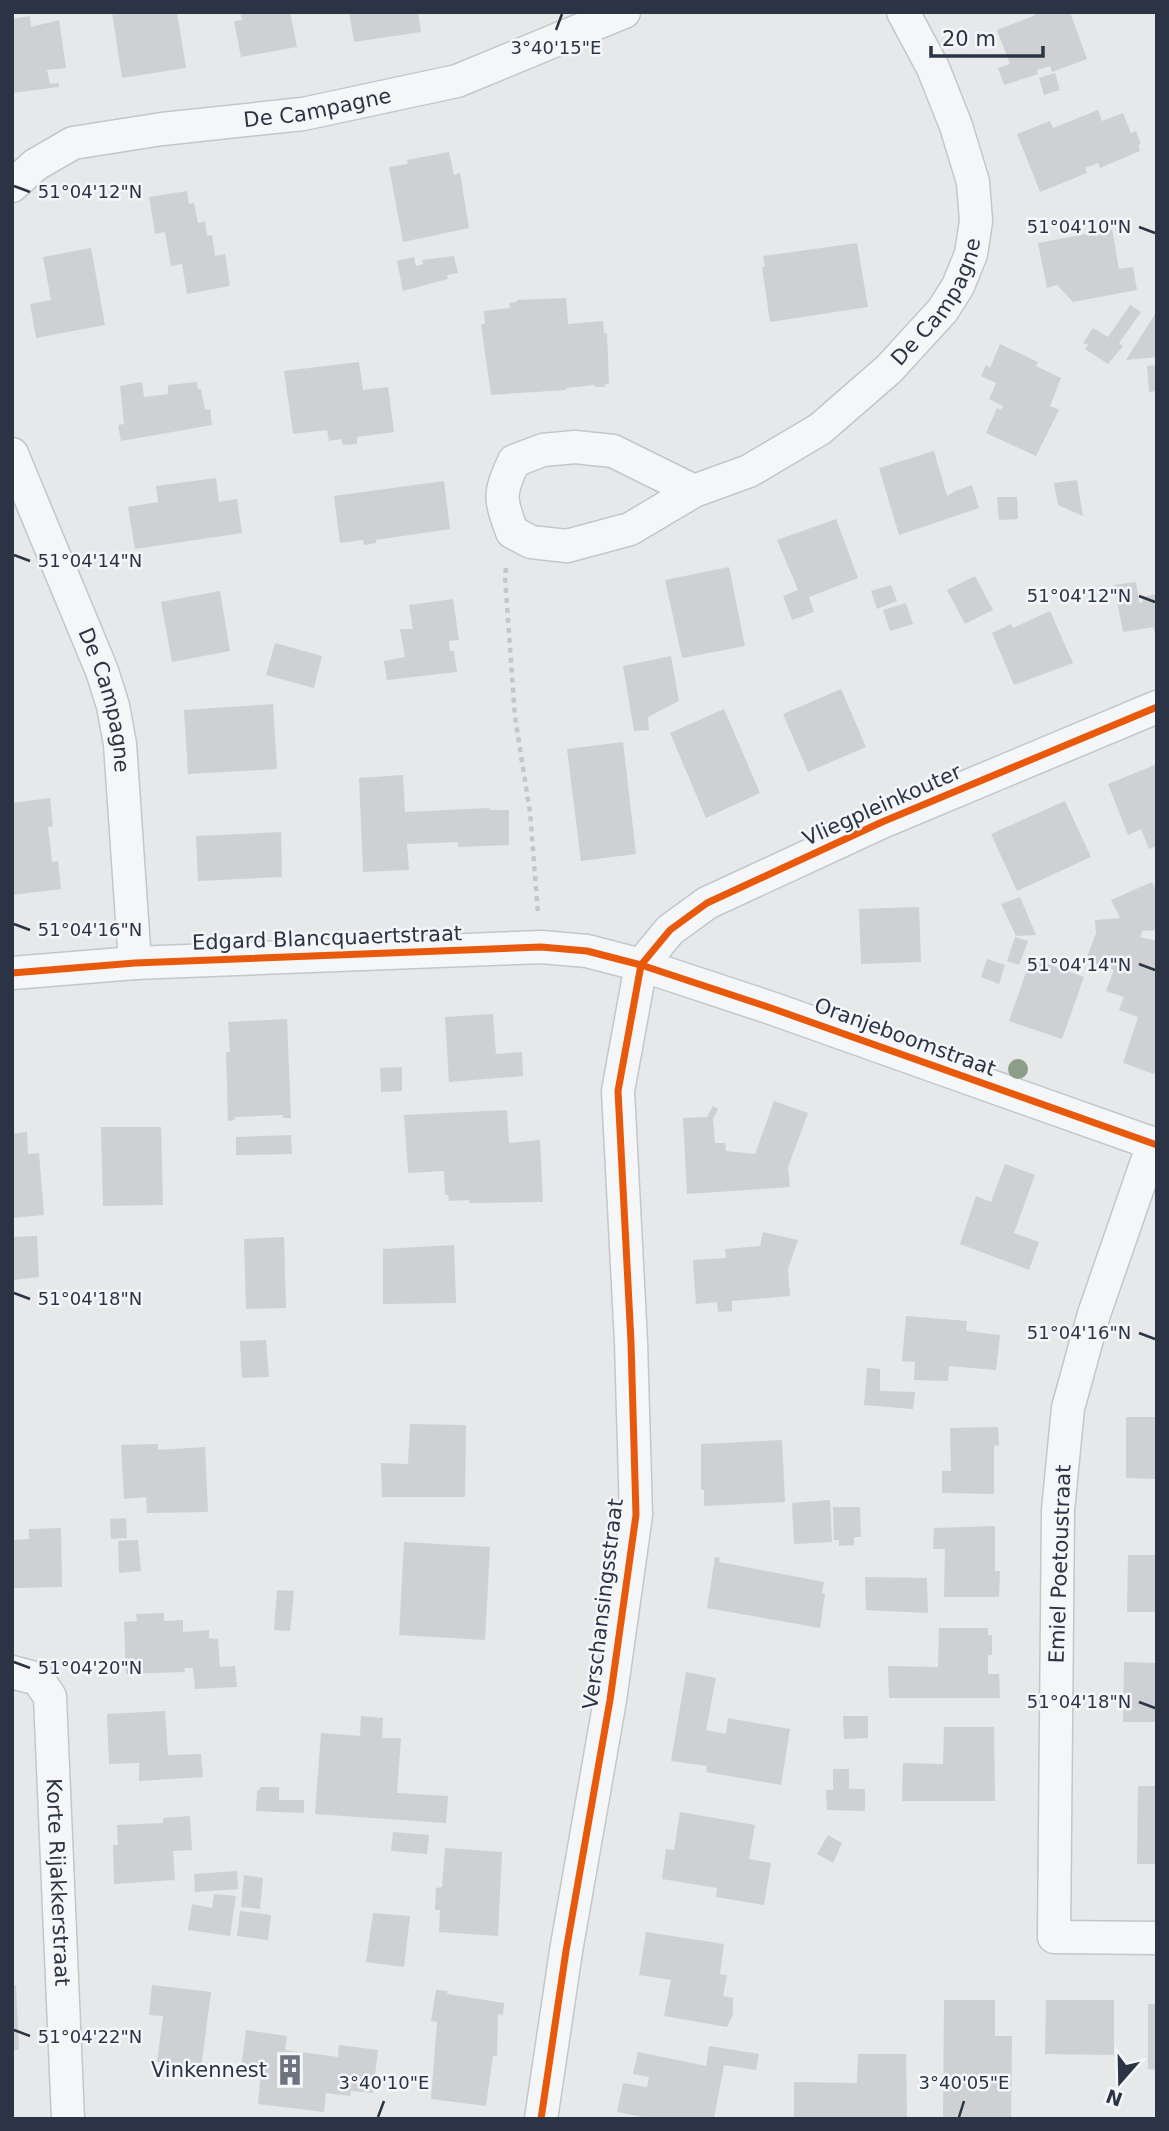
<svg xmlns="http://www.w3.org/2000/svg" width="1169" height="2131" font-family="'DejaVu Sans',sans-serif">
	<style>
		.building { fill: #ced0d3 }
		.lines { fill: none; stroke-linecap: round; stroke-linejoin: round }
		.street-casing { stroke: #c4c6c8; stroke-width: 35 }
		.path { stroke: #c5c6ca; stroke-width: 4.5; stroke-dasharray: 5 5; stroke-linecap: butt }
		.street { stroke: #f5f6f7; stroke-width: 32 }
		.cycleway-casing { stroke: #f4f6f9; stroke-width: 11 }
		.cycleway { stroke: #e8590c; stroke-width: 7 }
		.tree { fill: #8a9e88 }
		.ticks { fill: none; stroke: #2b3445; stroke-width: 2.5 }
		.labels { text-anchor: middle; stroke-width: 5; stroke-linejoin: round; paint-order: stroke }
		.street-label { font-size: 21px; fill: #2b3445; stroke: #f4f6f9 }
		.poi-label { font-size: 21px; fill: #2b3445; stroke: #f4f6f9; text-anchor: end }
		.ticks-label { font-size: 18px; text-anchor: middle; fill: #2b3445; stroke: #f4f6f9; stroke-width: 5; stroke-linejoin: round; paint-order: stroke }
	</style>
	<rect width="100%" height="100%" fill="#e6e8ea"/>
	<!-- building -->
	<g class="building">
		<polygon points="112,12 177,12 186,68 122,78"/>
		<polygon points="240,12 290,12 297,47 241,57 234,21 242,20"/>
		<polygon points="349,12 418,12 421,32 354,42"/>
		<polygon points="1033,12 1070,12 1087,59 1052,72 1050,66 1037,70 1038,74 1004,85 998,68 1010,64 997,30 1034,16"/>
		<polygon points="30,16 31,27 59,20 66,68 47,70 50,84 59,83 59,87 12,93 12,19"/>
		<polygon points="1055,73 1060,90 1044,95 1039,78"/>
		<polygon points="1098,110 1102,121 1123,113 1131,133 1136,131 1141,144 1138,145 1140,151 1100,168 1098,163 1085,168 1087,173 1040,192 1017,134 1050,121 1053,128"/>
		<polygon points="449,152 454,175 460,173 469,228 403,242 389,167 408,164 407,160"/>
		<polygon points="187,191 189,204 194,203 198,223 205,221 207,236 212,235 215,256 225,254 230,286 187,294 182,264 171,266 165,232 155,234 149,197"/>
		<polygon points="1112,229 1119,269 1133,267 1137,290 1073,302 1057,285 1047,288 1038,243"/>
		<polygon points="857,243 868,307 770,322 762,267 765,267 763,256"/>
		<polygon points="91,248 105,325 36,338 30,304 51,300 43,257"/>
		<polygon points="454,256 458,273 447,275 448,279 403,291 397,261 414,257 416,266 423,264 422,260"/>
		<polygon points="566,298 568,324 603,321 604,333 607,333 609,384 605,384 605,387 595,387 595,385 566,388 566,390 491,395 481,324 485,324 484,311 510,308 509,303 517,302 517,300"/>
		<polygon points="1130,305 1141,312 1119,343 1123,346 1108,364 1085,349 1088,345 1083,343 1093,328 1108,337"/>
		<polygon points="1157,311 1157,357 1126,360"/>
		<polygon points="1000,344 1038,362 1036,366 1061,378 1050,406 1059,410 1036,456 986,433 997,408 1001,410 1003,406 989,399 996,383 981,376 986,365 990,368"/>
		<polygon points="359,362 363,390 388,387 394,432 357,437 357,444 343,445 341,439 329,441 327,430 293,434 284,371"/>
		<polygon points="1157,365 1157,391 1149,392 1147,366"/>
		<polygon points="142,382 144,397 168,394 168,385 197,382 198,389 201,389 205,410 210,409 212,425 121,441 118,425 124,424 120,386"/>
		<polygon points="934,451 947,496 955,491 972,485 979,508 899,535 879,468"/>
		<polygon points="216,478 219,502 237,499 242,533 135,549 128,507 158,502 156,486"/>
		<polygon points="1077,480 1083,516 1058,505 1054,483"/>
		<polygon points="444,481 450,529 376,540 376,543 364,545 363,540 340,543 334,496"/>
		<polygon points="997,497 1017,497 1018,519 999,520"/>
		<polygon points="836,519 858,578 809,597 814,612 792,620 783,596 798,590 777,540"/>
		<polygon points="729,567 745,646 682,658 665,580"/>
		<polygon points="975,576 993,610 965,624 947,590"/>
		<polygon points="1136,582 1139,603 1143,602 1142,597 1157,594 1157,638 1153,627 1123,632 1114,585"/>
		<polygon points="891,585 897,601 877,609 871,591"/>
		<polygon points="220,591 230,651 172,662 161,602"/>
		<polygon points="453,599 459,640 449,641 450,651 454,651 457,672 387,680 384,661 405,657 400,629 413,629 409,605"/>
		<polygon points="906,603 913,624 890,631 883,610"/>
		<polygon points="1050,611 1073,663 1014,685 992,633 1011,624 1013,628"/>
		<polygon points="275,643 322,656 314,688 266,675"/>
		<polygon points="671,656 679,701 648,717 649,730 634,731 623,666"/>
		<polygon points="841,689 866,747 808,772 783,714"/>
		<polygon points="273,704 277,769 188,774 184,710"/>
		<polygon points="724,709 760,793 706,818 670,733"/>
		<polygon points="623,742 636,854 581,861 567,749"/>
		<polygon points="1157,764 1157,846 1149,849 1141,829 1128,835 1108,784"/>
		<polygon points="403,775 405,812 489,808 490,810 509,810 509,845 458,847 458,842 407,844 409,870 363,872 359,778"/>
		<polygon points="50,798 53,826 48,827 52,862 58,861 61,889 12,895 12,803"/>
		<polygon points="1065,801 1091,857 1017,891 991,834"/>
		<polygon points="281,832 282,877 198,881 196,836"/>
		<polygon points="1152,882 1157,893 1157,930 1142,931 1140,937 1157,941 1157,1067 1154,1074 1123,1063 1138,1017 1119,1010 1124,997 1106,991 1114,970 1086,960 1096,933 1095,920 1120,918 1111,900"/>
		<polygon points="1020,897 1036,935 1016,936 1001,904"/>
		<polygon points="919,907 921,962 861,964 859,909"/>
		<polygon points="1015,937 1028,941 1019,965 1007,961"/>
		<polygon points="1031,958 1084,977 1062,1039 1009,1021"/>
		<polygon points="987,959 1005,965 999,984 981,977"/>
		<polygon points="493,1014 496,1054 522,1052 523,1076 449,1082 445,1017"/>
		<polygon points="287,1019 291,1118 283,1118 283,1115 235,1117 235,1120 228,1121 226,1052 230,1052 228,1022"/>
		<polygon points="402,1067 402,1091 381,1092 380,1068"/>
		<polygon points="774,1101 808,1113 788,1167 790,1187 687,1194 683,1118 707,1117 713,1106 718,1109 713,1119 715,1143 725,1143 726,1151 755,1154"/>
		<polygon points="507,1110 509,1143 540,1140 543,1202 469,1203 469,1200 449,1201 448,1195 445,1195 444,1171 408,1173 404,1115"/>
		<polygon points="101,1127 161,1127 163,1205 103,1206"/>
		<polygon points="27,1132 28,1154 39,1153 44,1215 12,1218 12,1134"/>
		<polygon points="291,1135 292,1154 236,1155 236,1137"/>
		<polygon points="1005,1164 1035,1175 1014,1233 1039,1242 1029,1270 960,1244 976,1196 991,1202"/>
		<polygon points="763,1232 798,1240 788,1269 790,1296 732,1301 732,1311 718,1312 717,1302 696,1304 693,1260 726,1258 725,1249 760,1246"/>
		<polygon points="37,1236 39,1277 12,1280 12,1237"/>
		<polygon points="284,1237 286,1308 246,1309 244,1239"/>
		<polygon points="454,1245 456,1303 383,1304 383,1249"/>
		<polygon points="906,1316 967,1321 966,1331 1000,1335 996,1370 949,1366 948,1381 914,1380 915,1362 902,1361"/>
		<polygon points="266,1340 269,1377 242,1378 240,1341"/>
		<polygon points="867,1368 880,1369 880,1391 915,1392 913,1409 864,1405"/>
		<polygon points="1126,1417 1157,1417 1157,1479 1126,1478"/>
		<polygon points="410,1424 466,1425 465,1497 382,1497 381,1463 408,1464"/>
		<polygon points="998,1427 999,1446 994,1445 994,1494 942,1493 942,1471 951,1471 950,1428"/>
		<polygon points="782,1440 785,1502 704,1506 704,1490 701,1490 701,1444"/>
		<polygon points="158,1444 158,1450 205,1447 208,1512 147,1513 146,1497 124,1499 121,1445"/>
		<polygon points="830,1500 832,1542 794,1544 792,1503"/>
		<polygon points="833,1507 860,1507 861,1537 854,1537 854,1545 839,1546 839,1540 834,1540"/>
		<polygon points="126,1518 127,1538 111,1539 110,1519"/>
		<polygon points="995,1526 995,1571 1000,1571 999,1597 944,1597 945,1549 933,1549 934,1528"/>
		<polygon points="61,1528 62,1587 12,1588 12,1540 29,1539 29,1529"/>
		<polygon points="138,1540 141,1571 119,1573 118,1541"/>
		<polygon points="404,1542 490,1547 485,1640 399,1635"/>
		<polygon points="1128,1555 1157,1555 1157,1612 1127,1612"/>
		<polygon points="715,1557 720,1558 719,1562 824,1582 822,1593 825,1594 820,1628 707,1608"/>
		<polygon points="865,1577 927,1578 928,1613 866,1610"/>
		<polygon points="277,1590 294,1591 290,1631 274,1630"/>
		<polygon points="164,1613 164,1621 183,1620 183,1632 209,1630 209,1638 218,1639 220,1667 235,1666 237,1687 195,1689 193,1668 184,1668 185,1672 126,1674 124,1622 137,1621 136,1614"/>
		<polygon points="939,1628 988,1628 988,1635 992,1635 992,1655 988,1655 988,1674 999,1674 1000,1698 889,1698 888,1666 938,1667"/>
		<polygon points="1124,1662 1157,1663 1157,1722 1123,1722"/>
		<polygon points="686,1672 716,1678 706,1730 726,1734 728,1718 790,1729 781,1785 706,1772 707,1766 671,1761"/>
		<polygon points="165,1711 168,1755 201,1754 203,1777 139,1781 139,1763 109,1764 107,1714"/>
		<polygon points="361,1716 383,1718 382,1738 401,1738 397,1793 448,1796 446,1823 315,1814 321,1733 360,1736"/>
		<polygon points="843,1716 868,1716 868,1738 844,1739"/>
		<polygon points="944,1727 994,1727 995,1801 902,1801 903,1763 943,1764"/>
		<polygon points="833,1769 849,1769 849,1789 865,1789 865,1811 827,1810 826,1790 833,1790"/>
		<polygon points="1138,1786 1157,1786 1157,1864 1137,1864"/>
		<polygon points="260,1787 279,1787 279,1800 304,1800 304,1813 256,1811 257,1790 260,1790"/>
		<polygon points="680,1812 755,1825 749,1859 771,1863 764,1905 716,1897 717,1888 662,1879 666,1849 674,1850"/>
		<polygon points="190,1816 192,1850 173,1851 175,1880 114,1884 113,1845 118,1845 117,1825 163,1823 163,1818"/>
		<polygon points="393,1832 429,1835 427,1854 391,1851"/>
		<polygon points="828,1835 842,1843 833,1863 817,1854"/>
		<polygon points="445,1848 502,1852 498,1936 439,1932 440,1910 435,1910 436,1888 442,1887"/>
		<polygon points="237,1871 238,1889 195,1892 194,1874"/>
		<polygon points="244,1875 263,1878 260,1909 241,1907"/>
		<polygon points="214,1894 236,1896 230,1936 188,1930 192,1904 212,1908"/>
		<polygon points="240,1911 271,1915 268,1940 237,1936"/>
		<polygon points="373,1913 410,1916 404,1967 366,1962"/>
		<polygon points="646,1932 724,1944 720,1974 727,1975 723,1996 733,1998 733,2014 727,2027 664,2016 671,1980 639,1975"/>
		<polygon points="16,1985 19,2050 12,2050 12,1986"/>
		<polygon points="152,1985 211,1992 201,2068 157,2062 163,2016 149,2015"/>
		<polygon points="436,1990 448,1991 447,1994 504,2003 503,2015 498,2014 497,2056 493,2056 486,2106 431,2099 437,2022 431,2021"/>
		<polygon points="944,2000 995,2000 995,2036 1012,2036 1011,2119 943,2119"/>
		<polygon points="1046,2000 1114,2000 1114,2055 1045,2054"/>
		<polygon points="1148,2004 1157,2004 1157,2070 1148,2069"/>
		<polygon points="246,2030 287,2036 285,2050 338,2057 339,2045 378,2050 373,2093 351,2091 350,2096 326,2093 324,2112 258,2104 261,2072 241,2068"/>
		<polygon points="709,2046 759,2054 756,2070 724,2065 714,2119 653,2119 617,2112 623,2083 647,2087 649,2077 633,2074 638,2052 706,2066"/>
		<polygon points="858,2054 906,2054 907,2119 794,2119 794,2082 857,2083"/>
	</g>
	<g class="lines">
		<defs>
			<g id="street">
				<path id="s1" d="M12,186l23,-21 38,-22 89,-14 141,-15 154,-33 167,-69"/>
				<path id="s2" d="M12,454l90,217 11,35 7,38 15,219"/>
				<path id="s3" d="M694,491l-81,-40 -38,-4 -32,3 -29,11c-16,35 -14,37 -2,71l19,10 36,4 63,-17 64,-38 55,-20 71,-42 69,-60 54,-59 15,-24 13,-32 5,-33 -3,-39 -17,-56 -23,-58 -30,-56"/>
				<polyline points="12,973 135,963 541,947 587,951 641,965 771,1008 1157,1145"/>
				<polyline points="1153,1144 1094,1314 1068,1408 1058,1510 1054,1937 1157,1938"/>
				<path id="s4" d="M12,1672l26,7 12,18 18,422"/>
				<polyline points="541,2119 566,1951 610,1700 636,1515 631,1342 618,1091 641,965 670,930 707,903 882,822 1157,707"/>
			</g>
		</defs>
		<!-- street casing -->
		<use href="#street" class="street-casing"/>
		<!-- path -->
		<polyline class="path" points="506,568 505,577 515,717 530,812 538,914"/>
		<!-- street -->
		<use href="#street" class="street"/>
		<defs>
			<g id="cycleway">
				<polyline points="12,973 135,963 541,947 587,951 641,965 771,1008 1157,1145"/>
				<polyline points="541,2119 566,1951 610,1700 636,1515 631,1342 618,1091 641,965 670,930 707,903 882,822 1157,707"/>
			</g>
		</defs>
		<!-- cycleway casing -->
		<use href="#cycleway" class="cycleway-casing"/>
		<!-- cycleway -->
		<use href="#cycleway" class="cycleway"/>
	</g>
	<!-- trees -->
	<circle class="tree" cx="1018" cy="1069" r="10"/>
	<!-- ticks -->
	<path class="ticks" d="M556,30l6,-16M14,186l16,6M1139,227l16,6M14,555l16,6M1139,596l16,6M14,924l16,6M1139,964l16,6M14,1293l16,6M1139,1333l16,6M14,1662l16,6M1139,1702l16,6M14,2030l16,6M378,2117l6,-16M959,2117l5,-16"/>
	<!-- icons -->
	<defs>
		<symbol id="building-bare" viewBox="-9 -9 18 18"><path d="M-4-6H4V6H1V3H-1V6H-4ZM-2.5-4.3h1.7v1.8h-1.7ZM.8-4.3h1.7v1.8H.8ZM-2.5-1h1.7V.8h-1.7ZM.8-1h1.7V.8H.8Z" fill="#6c737f" stroke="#f4f6f9" stroke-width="2.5" paint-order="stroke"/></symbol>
	</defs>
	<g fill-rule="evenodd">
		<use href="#building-bare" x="268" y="2048" width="44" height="44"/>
	</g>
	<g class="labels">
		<!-- street labels -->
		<g class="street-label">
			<text dy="7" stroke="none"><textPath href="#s1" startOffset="322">De Campagne</textPath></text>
			<text dy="7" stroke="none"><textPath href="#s3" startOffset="780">De Campagne</textPath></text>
			<text dy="7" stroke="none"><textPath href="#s2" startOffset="264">De Campagne</textPath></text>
			<text transform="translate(882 805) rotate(-24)" y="7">Vliegpleinkouter</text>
			<text transform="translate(327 938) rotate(-2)" y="7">Edgard Blancquaertstraat</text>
			<text transform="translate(905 1037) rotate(20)" y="7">Oranjeboomstraat</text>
			<text transform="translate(1060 1564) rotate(-88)" y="7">Emiel Poetoustraat</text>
			<text transform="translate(603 1604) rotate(-83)" y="7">Verschansingsstraat</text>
			<text dy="7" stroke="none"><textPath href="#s4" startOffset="234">Korte Rijakkerstraat</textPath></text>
		</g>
		<!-- poi labels -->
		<g class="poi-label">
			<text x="267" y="2077">Vinkennest</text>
		</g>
	</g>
	<g class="ticks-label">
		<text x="556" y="54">3°40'15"E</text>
		<text x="90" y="198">51°04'12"N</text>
		<text x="1079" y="233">51°04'10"N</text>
		<text x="90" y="567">51°04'14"N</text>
		<text x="1079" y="602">51°04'12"N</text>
		<text x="90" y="936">51°04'16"N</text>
		<text x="1079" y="971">51°04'14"N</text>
		<text x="90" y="1305">51°04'18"N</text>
		<text x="1079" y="1339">51°04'16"N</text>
		<text x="90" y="1674">51°04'20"N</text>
		<text x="1079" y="1708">51°04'18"N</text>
		<text x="90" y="2043">51°04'22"N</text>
		<text x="384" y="2089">3°40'10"E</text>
		<text x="964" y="2089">3°40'05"E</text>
	</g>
	<!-- border -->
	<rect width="1169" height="2131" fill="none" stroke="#2b3445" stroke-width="28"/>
	<!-- north arrow -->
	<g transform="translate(1120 2082) rotate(200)" stroke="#f4f6f9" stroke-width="5" paint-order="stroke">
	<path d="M0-5L12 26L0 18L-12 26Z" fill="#2b3445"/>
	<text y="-10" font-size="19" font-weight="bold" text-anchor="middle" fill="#2b3445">N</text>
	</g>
	<!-- scale -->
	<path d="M931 46v10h112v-10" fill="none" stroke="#2b3445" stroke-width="3.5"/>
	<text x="942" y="46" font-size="21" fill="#2b3445" stroke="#f4f6f9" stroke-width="5" paint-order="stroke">20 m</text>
</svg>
